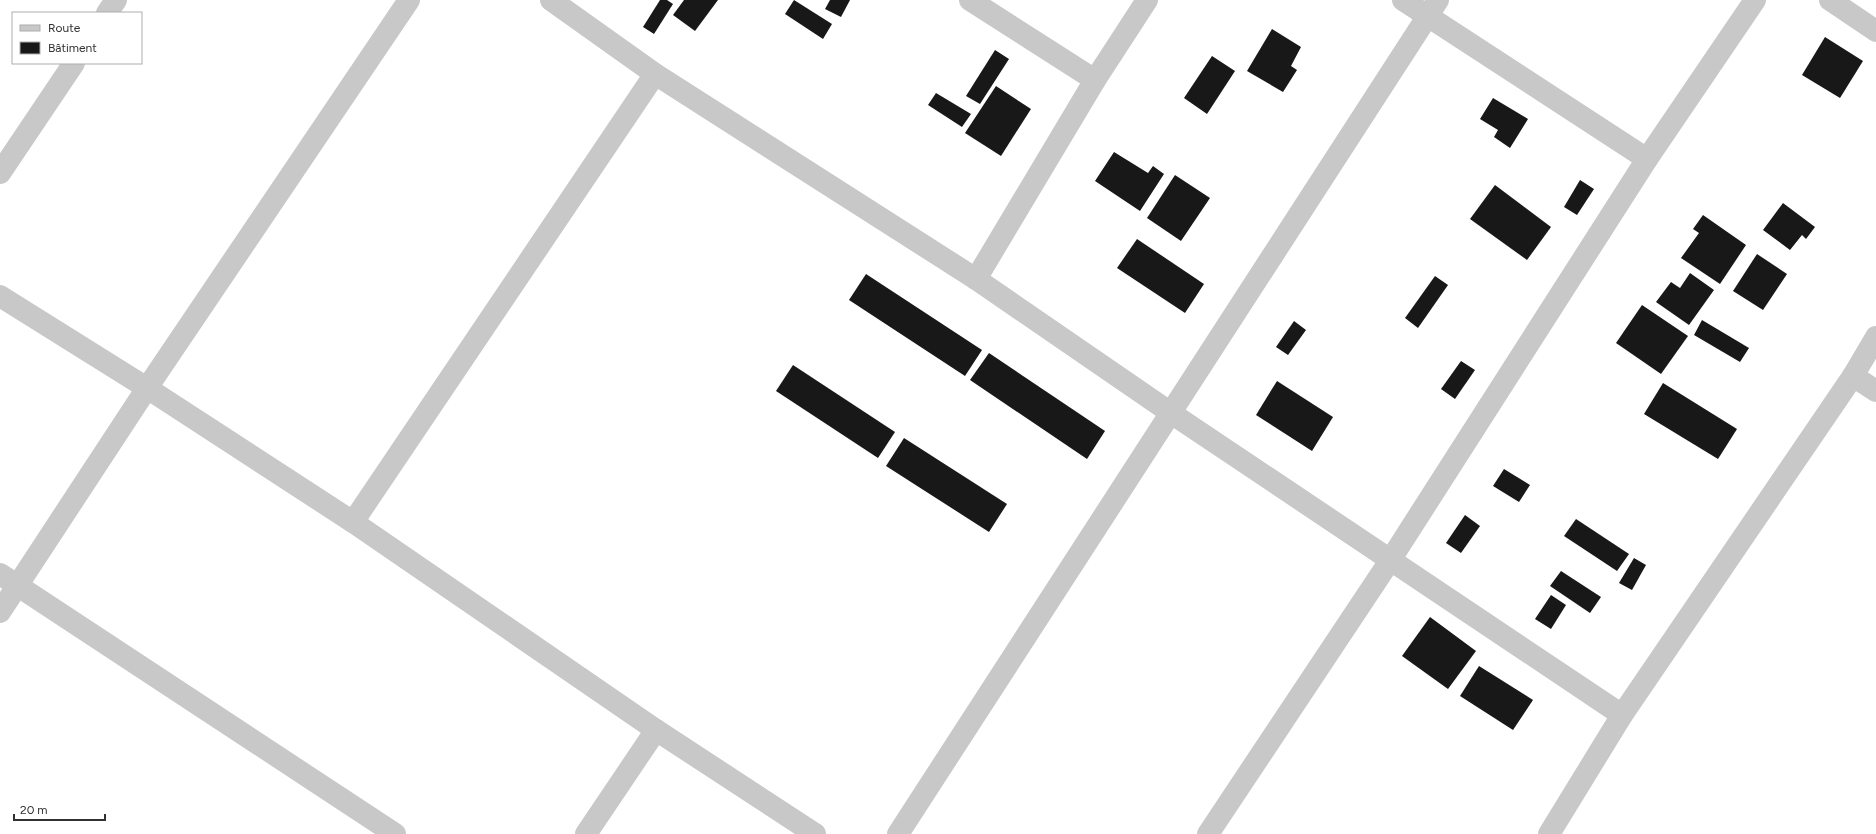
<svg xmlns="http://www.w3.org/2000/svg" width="1876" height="834" font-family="Figtree,sans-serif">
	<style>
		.building { fill: #181818 }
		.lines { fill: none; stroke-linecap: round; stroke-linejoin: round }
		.minor { stroke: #c8c8c8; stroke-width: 22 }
		.tertiary { stroke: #c8c8c8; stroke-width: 22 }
	</style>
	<rect width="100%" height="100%" fill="#fff"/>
	<!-- building -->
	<g class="building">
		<polygon points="660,0 667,0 673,4 654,34 643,27"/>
		<polygon points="684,0 718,0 695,31 673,15"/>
		<polygon points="794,0 832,24 823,39 785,14"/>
		<polygon points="830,0 850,0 841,17 825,9"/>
		<polygon points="1272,29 1301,47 1291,66 1297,70 1283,92 1247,71"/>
		<polygon points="1825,37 1863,61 1840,98 1802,75"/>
		<polygon points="995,50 1009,59 980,104 966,96"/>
		<polygon points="1212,56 1235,71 1207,114 1184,98"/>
		<polygon points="996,86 1031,109 1001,156 965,133"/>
		<polygon points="936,93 971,114 962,127 928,105"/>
		<polygon points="1493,98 1528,119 1510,148 1494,137 1498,130 1480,119"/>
		<polygon points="1114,152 1148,173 1153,166 1164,174 1140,211 1095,181"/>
		<polygon points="1175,175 1210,198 1181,241 1147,218"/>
		<polygon points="1580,180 1594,189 1577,215 1564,207"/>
		<polygon points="1495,185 1551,227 1527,260 1470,219"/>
		<polygon points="1783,203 1815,227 1806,239 1802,235 1790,250 1763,230"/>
		<polygon points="1703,215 1746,245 1720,284 1681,258 1699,233 1693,229"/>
		<polygon points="1137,239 1204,284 1185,313 1117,268"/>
		<polygon points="1757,254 1787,274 1763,310 1733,291"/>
		<polygon points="1690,273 1714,290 1689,325 1656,302 1671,282 1680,288"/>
		<polygon points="866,274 982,350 965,376 849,300"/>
		<polygon points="1435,276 1448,285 1418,328 1405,318"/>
		<polygon points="1642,305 1688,336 1661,374 1616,343"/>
		<polygon points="1702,320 1749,348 1740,362 1694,335"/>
		<polygon points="1294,321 1306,330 1288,355 1276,347"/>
		<polygon points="989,353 1105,431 1087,459 970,380"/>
		<polygon points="1461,361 1475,370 1455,399 1441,389"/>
		<polygon points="793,365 895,432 878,458 776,391"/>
		<polygon points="1277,381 1333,417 1312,451 1256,415"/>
		<polygon points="1663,383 1737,429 1718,459 1644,414"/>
		<polygon points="904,438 1007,504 989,532 886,466"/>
		<polygon points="1504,469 1530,485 1519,502 1493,486"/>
		<polygon points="1465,515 1480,526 1461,553 1446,543"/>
		<polygon points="1576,519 1629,554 1617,571 1564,536"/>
		<polygon points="1634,558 1646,565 1632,590 1619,583"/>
		<polygon points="1561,571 1601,597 1590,613 1550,586"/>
		<polygon points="1551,595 1566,605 1551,629 1535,619"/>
		<polygon points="1430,617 1476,651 1448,689 1402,656"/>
		<polygon points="1479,666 1533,700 1513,730 1460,696"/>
	</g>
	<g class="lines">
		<!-- minor -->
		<g class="minor">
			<polyline points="551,0 655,74 976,279 1171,413 1622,715"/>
			<polyline points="970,0 1095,80"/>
			<polyline points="1403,0 1647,159"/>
			<polyline points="1830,0 1876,31"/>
			<polyline points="107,13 116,0"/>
			<polyline points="0,173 74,63"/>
			<polyline points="976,279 1095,80 1147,0"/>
			<polyline points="0,296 147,388 353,522 656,730 815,834"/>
			<polyline points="1853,376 1876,391"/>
			<polyline points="353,522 655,74"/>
			<polyline points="0,574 395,834"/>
			<polyline points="0,612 147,388 409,0"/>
			<polyline points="586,834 656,730"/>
			<polyline points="898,834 1438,0"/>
			<polyline points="1208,834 1391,559 1647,159 1755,0"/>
		</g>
		<!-- tertiary -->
		<polyline class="tertiary" points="1549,834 1622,715 1853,376 1876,337"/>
	</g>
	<!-- legend -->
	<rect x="12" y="12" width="130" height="52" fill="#ffffff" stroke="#adadad"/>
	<rect x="20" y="25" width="20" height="6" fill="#c8c8c8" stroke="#adadad"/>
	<text x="48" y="32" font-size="12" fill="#313131">Route</text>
	<rect x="20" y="42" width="20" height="12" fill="#181818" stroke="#adadad"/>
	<text x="48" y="52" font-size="12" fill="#313131">Bâtiment</text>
	<!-- scale -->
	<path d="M14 814v6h91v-6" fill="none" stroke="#313131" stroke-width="2"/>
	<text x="20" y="814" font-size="12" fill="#313131" stroke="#ffffff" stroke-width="3" paint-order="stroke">20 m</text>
</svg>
